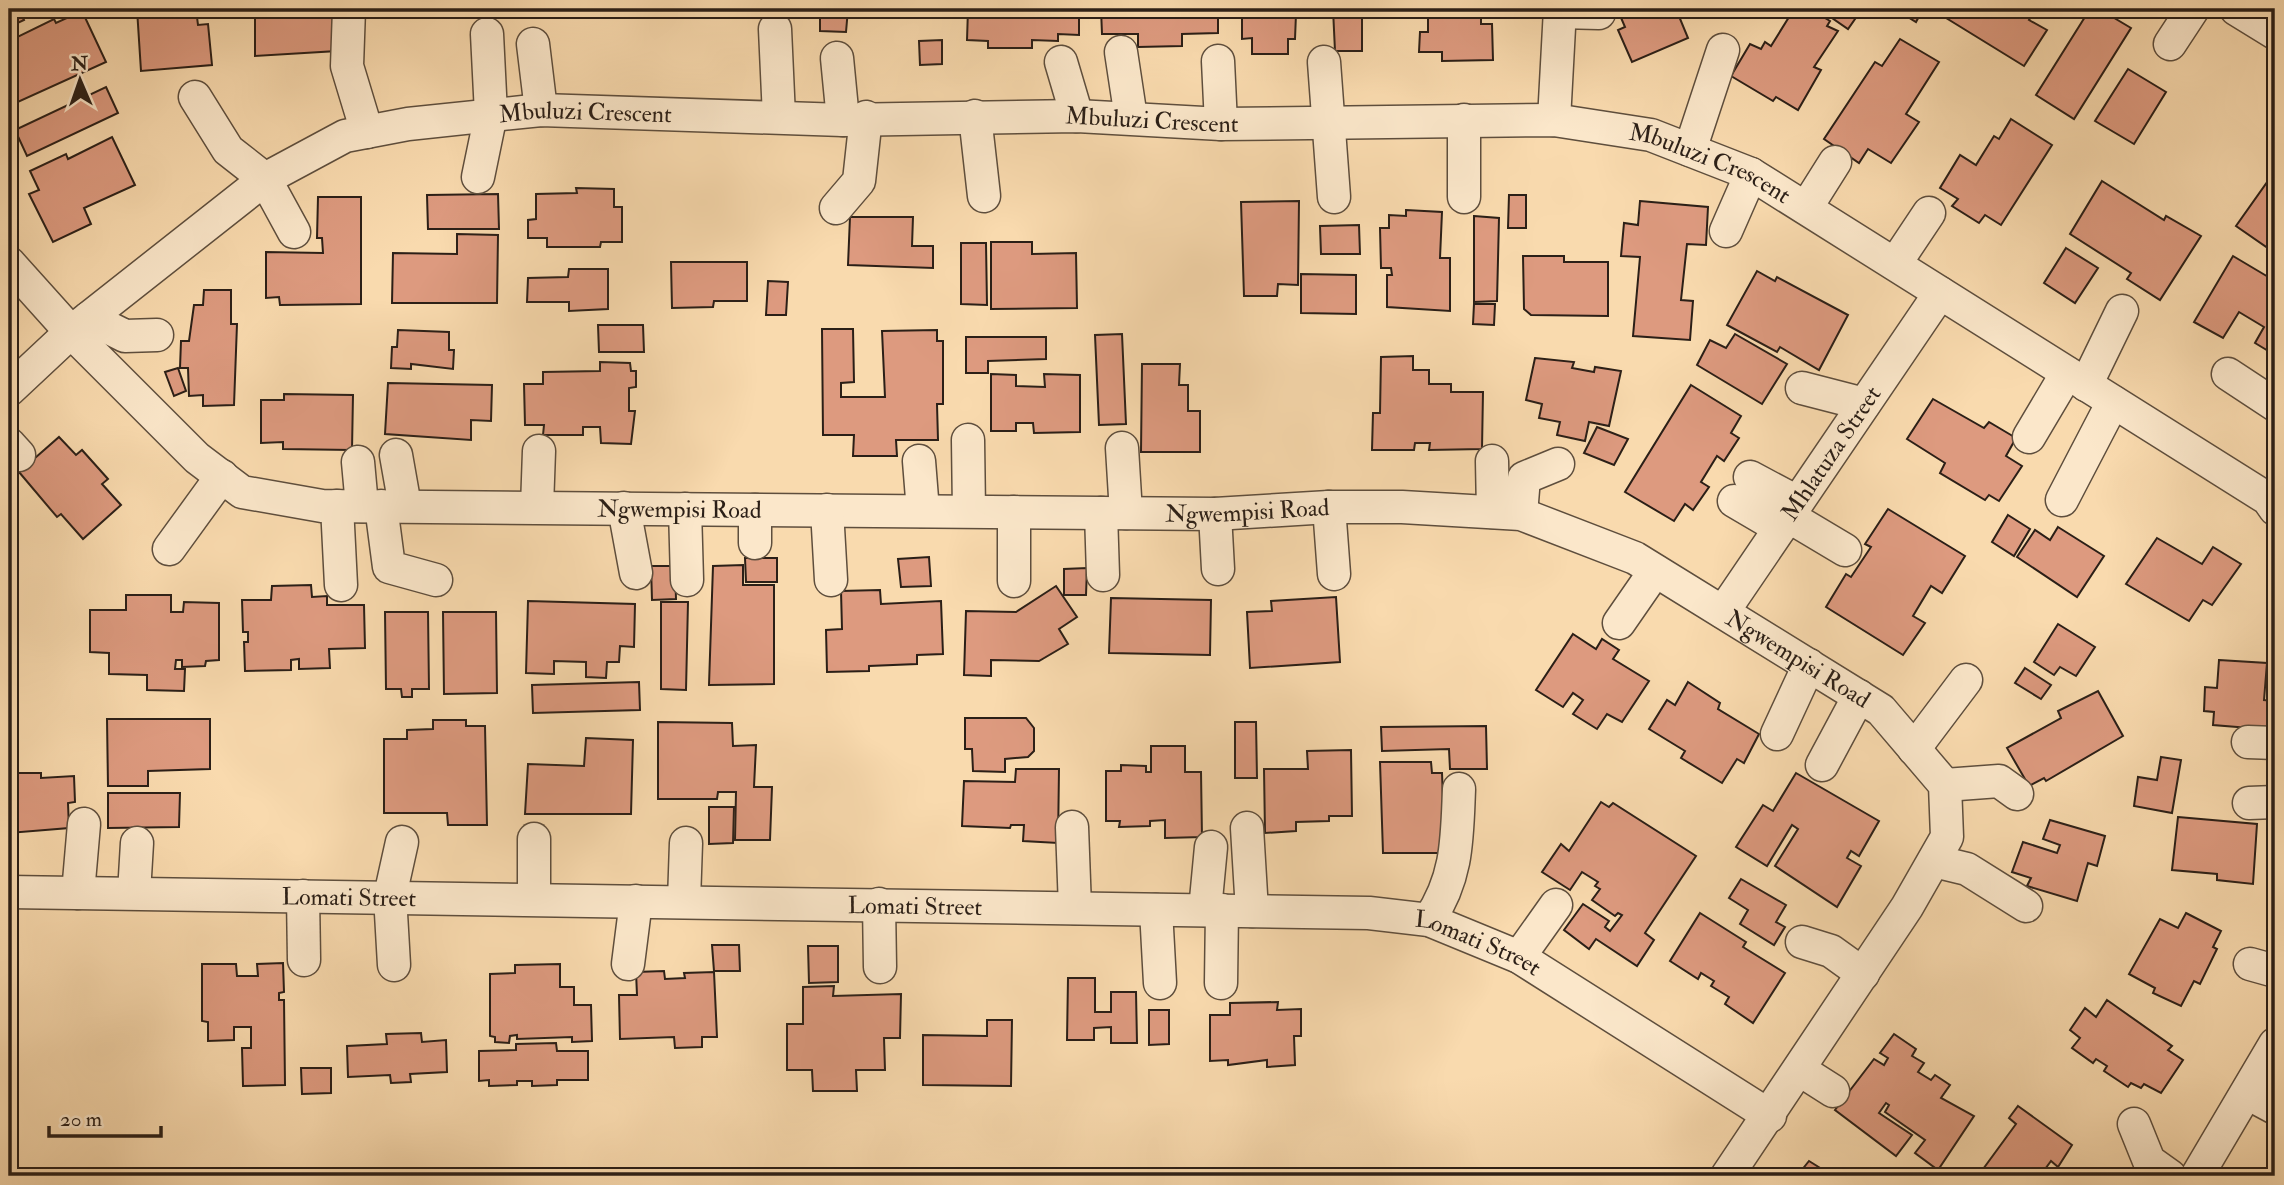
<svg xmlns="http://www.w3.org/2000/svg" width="2284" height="1185" font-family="'IM FELL Double Pica',serif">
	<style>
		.building { fill: #dd9a7f; stroke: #2b1f17; stroke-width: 2 }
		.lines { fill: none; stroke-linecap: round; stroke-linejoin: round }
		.street-casing { stroke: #5e4e3d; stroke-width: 35 }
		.street { stroke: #fbe7ca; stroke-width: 32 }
		.labels { text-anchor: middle; stroke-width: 5; stroke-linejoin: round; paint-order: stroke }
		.street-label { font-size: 24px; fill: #2b1f17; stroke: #fbe7ca }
	</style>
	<rect width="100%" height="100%" fill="#f9daae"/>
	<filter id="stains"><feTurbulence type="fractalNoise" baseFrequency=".00286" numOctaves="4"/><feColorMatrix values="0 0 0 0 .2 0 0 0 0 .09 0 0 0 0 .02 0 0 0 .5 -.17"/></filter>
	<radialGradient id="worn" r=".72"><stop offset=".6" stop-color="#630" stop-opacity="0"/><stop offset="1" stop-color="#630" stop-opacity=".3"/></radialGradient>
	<!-- building -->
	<g class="building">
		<polygon points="9,9 19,9 24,20 9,27"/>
		<polygon points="137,9 196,9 198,25 208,24 212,65 141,71"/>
		<polygon points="255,9 336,9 337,51 255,56"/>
		<polygon points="820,9 848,9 846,32 820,31"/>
		<polygon points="968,9 1079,9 1079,35 1058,34 1058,41 1032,40 1032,48 988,48 988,41 967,40"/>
		<polygon points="1101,9 1218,9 1218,33 1182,34 1182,46 1138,47 1138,34 1102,34"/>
		<polygon points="1242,9 1304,9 1304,14 1296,14 1295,39 1288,39 1288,54 1252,54 1252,38 1242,39"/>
		<polygon points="1333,9 1362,9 1362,51 1335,51"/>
		<rect x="1376" y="9" width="26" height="5"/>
		<polygon points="1428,9 1481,9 1481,24 1492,24 1493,60 1442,61 1442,52 1419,52 1420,32 1428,32"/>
		<polygon points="1613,9 1676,9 1688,38 1632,62 1618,30 1625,27 1619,13 1616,15"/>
		<polygon points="1794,9 1810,9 1830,21 1827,26 1838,31 1814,67 1821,70 1798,110 1776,97 1773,101 1731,76 1750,44 1761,49 1765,42 1771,46"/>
		<polygon points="1819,9 1862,9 1848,29"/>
		<polygon points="1895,9 1923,9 1916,22"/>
		<polygon points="1941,9 2036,9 2029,20 2047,30 2024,66 1938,13"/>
		<polygon points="2053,9 2071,9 2066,17"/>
		<polygon points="2090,9 2099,9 2131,28 2074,119 2036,95"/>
		<polygon points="82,11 106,62 9,106 9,41 54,19 56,23"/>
		<polygon points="1900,39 1939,62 1906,114 1919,122 1891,163 1868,149 1859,163 1824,139 1875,62 1882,66"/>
		<polygon points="942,40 942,64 920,65 919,41"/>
		<polygon points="2128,69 2166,92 2134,144 2095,121"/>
		<polygon points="106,87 118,113 27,156 15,130"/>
		<polygon points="2011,119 2052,145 2001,225 1985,215 1979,223 1952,206 1958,199 1940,188 1960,155 1976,165 1994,136 1999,139"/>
		<polygon points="112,137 135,185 84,208 91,224 53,242 29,194 39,190 30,171 66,154 68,159"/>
		<polygon points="2275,171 2275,253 2236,226"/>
		<polygon points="2102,181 2164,220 2166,216 2201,236 2160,300 2127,279 2131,273 2070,234"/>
		<polygon points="576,188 614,189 614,207 622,207 622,242 601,242 600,247 547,247 547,238 528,238 528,220 536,219 536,194 577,193"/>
		<polygon points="498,194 499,229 428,229 427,195"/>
		<polygon points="1509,195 1526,195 1526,228 1508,228"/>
		<polygon points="318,197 361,197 361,304 280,305 279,297 266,298 266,252 323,253 322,238 317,238"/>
		<polygon points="1299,201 1298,285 1278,284 1277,296 1244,296 1241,202"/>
		<polygon points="1640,201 1708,207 1706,245 1687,244 1681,300 1693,301 1690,340 1633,336 1640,257 1621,256 1624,223 1638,225"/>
		<polygon points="1406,210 1442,212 1440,258 1450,258 1450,311 1387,307 1387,275 1392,275 1391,268 1381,268 1380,228 1389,228 1389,215 1406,216"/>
		<polygon points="1474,216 1499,218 1497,301 1474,302"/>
		<polygon points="850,217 913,217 912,246 933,246 933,268 848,265"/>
		<polygon points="1359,225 1360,254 1321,254 1320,226"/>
		<polygon points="457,234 498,235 497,303 392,303 393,253 457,254"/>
		<polygon points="991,242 1032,242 1032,254 1076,253 1077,308 991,309"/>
		<polygon points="961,243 986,243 987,305 961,304"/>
		<polygon points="2066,248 2098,268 2075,303 2044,283"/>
		<polygon points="1523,256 1564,256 1564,262 1608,262 1608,316 1531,315 1524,309"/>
		<polygon points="2233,256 2275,281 2275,355 2255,343 2264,327 2239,312 2223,338 2194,322"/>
		<polygon points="671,262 747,262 747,301 714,301 713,307 672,308"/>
		<polygon points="569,269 608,269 608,309 569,311 569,302 527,302 528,278 568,277"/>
		<polygon points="1757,271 1775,281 1777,277 1848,315 1819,370 1780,347 1777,352 1727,325"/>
		<polygon points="1301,274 1356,275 1356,314 1301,313"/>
		<polygon points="768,281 788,282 786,315 766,315"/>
		<polygon points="204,290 231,290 231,324 237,324 234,405 203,406 203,395 189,396 188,368 180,368 181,341 189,341 194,305 203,305"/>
		<polygon points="1474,304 1495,304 1494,325 1473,324"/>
		<polygon points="598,325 643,325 644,352 599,352"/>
		<polygon points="822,329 853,329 854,382 841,383 841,397 885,397 882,331 937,330 937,341 943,341 943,404 937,404 938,440 896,440 897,456 853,456 854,435 823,435"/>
		<polygon points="398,330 449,332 449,350 454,350 453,369 411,364 411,369 391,368 392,347 397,347"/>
		<polygon points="1122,334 1126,424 1099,425 1095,335"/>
		<polygon points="1735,334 1787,364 1762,404 1697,365 1710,340 1726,348"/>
		<polygon points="966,337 1046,337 1046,359 988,361 988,373 966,373"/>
		<polygon points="1413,356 1413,370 1429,370 1429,384 1451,384 1451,392 1483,392 1482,449 1429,450 1430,443 1415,443 1414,450 1372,450 1373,413 1380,413 1381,357"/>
		<polygon points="1535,358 1574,362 1572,368 1594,372 1595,367 1621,371 1609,426 1589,422 1585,441 1557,435 1560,422 1539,418 1542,404 1526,400"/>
		<polygon points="600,362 630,363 631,371 636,371 636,387 629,388 629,411 635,411 631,444 601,443 600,427 583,427 583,435 543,435 544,425 525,425 524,384 543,384 543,372 600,371"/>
		<polygon points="1142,364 1180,364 1179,385 1188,385 1188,411 1200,411 1200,452 1141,452"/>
		<polygon points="178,368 186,391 174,396 165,372"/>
		<polygon points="991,374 1016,375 1016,386 1045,387 1044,374 1080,375 1080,432 1034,433 1033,423 1016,423 1016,431 991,431"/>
		<polygon points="388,383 492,385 491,421 471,420 471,440 385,434"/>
		<polygon points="1691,385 1741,416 1731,433 1739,438 1724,461 1717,456 1701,482 1709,487 1693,510 1685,504 1674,521 1625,492"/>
		<polygon points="284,394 353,395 352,450 283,449 283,442 261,443 261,400 284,400"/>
		<polygon points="1933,399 1984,428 1989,422 2016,438 2006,456 2022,466 1999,501 1989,495 1985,500 1940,473 1945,463 1907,439"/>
		<polygon points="1597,427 1628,439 1614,465 1584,453"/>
		<polygon points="59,437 76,455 82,450 108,479 102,484 121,505 83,539 61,514 57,517 19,472"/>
		<polygon points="1888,509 1965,556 1942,593 1931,586 1913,616 1925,623 1903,655 1826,607 1846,574 1851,577 1871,547 1865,544"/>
		<polygon points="2008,515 2030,529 2014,556 1992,542"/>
		<polygon points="2058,527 2104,556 2077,597 2017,557 2035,530 2050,540"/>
		<polygon points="2157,538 2202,564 2213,547 2241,564 2212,605 2203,600 2189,621 2126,584"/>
		<polygon points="929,557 931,586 901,587 898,559"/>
		<polygon points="745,558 777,558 777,582 746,582"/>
		<polygon points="743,565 743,585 774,585 774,684 709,685 713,566"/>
		<polygon points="651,566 675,566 676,599 652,600"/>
		<polygon points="1087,568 1086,595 1064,595 1064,569"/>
		<polygon points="311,585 312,597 327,596 327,605 364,605 365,648 329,649 330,668 299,669 299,659 291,660 291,670 245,671 244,642 248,642 248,632 243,632 242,600 271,600 272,586"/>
		<polygon points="1056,586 1077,617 1059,629 1068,644 1039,661 991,660 991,676 964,675 966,611 1016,612"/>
		<polygon points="880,590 881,604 941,601 943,654 917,655 917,664 869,666 869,671 827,672 826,630 842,629 841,591"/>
		<polygon points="126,595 171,595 171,612 183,612 184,602 219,603 219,660 206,661 205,666 182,667 182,660 176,660 175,669 185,669 184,691 147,690 147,675 109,674 109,653 90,652 90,610 126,610"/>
		<polygon points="1336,597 1340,662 1250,668 1247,612 1272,611 1271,601"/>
		<polygon points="1111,598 1211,600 1210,655 1109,653"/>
		<polygon points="528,601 635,604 634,647 620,646 619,662 607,662 606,678 586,677 586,662 554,661 554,674 526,673"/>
		<polygon points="661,602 688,602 686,690 661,689"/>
		<polygon points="385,612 428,612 429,689 412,689 412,697 402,697 401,689 386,689"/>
		<polygon points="443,612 496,612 497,693 444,694"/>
		<polygon points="2058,624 2095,647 2076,676 2060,667 2054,675 2034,662"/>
		<polygon points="1573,634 1596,649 1602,639 1619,650 1613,659 1649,681 1622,722 1607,714 1597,729 1573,714 1583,700 1573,693 1563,707 1536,690"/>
		<polygon points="2219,660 2267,663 2264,700 2275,701 2274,730 2213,725 2214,712 2204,711 2205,687 2217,688"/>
		<polygon points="2025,668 2051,685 2041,699 2015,683"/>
		<polygon points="639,682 640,710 533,713 532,685"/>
		<polygon points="1688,682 1720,703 1718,709 1759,734 1744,763 1737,759 1722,783 1681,758 1685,751 1649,729 1667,700 1675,705"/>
		<polygon points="2098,691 2123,736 2046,781 2044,778 2029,786 2007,748 2061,718 2058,711"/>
		<polygon points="965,718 1026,718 1034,728 1034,751 1028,757 1005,759 1005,772 973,771 972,749 965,749"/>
		<polygon points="107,719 210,719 210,769 148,771 148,786 108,786"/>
		<polygon points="433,720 466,720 466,726 485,726 487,825 448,825 447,813 384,813 384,739 407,739 407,730 433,729"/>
		<polygon points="658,722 732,723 733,746 756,745 754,787 772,787 770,840 735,840 736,792 718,792 717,799 658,799"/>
		<polygon points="1235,722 1256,722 1257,778 1235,778"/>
		<polygon points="1486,726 1487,769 1450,769 1449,749 1382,751 1381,727"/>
		<polygon points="586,738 633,740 631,814 525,814 528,764 584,766"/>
		<polygon points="1151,746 1185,746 1185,772 1201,772 1202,837 1165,838 1165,820 1150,821 1150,826 1119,827 1120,821 1106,821 1106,771 1121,771 1121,765 1146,766 1146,772 1151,772"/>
		<polygon points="1351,750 1352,816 1329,816 1329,821 1296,822 1296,831 1265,833 1264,769 1308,769 1307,751"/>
		<polygon points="2161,757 2181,760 2172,813 2134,806 2138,777 2157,780"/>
		<polygon points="1380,762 1431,762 1432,773 1442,773 1445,853 1383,853"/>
		<polygon points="1016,769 1059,769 1058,843 1023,841 1024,825 1011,825 1010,828 962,826 964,781 1015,782"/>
		<polygon points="9,773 41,773 41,778 74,776 75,802 68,803 69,828 9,833"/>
		<polygon points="1796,773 1879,821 1859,856 1851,851 1847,858 1861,866 1837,907 1775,866 1798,829 1792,825 1767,866 1736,847 1763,805 1773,811"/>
		<polygon points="108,793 180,793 179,827 108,828"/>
		<polygon points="1601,802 1609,807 1613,803 1696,856 1645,933 1654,940 1637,966 1596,939 1589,949 1564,930 1583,904 1609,921 1605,927 1610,931 1622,915 1618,913 1615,916 1592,900 1600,889 1595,886 1598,882 1582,872 1570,890 1542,872 1561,844 1569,851"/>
		<polygon points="709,807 734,807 733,843 709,844"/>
		<polygon points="2178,817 2257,824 2253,884 2217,880 2217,874 2172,870"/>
		<polygon points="2050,820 2105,836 2097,866 2088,863 2077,901 2027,886 2031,878 2012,872 2023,842 2057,853 2060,845 2043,839"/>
		<polygon points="1741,879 1786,905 1776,922 1785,927 1774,945 1740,924 1748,910 1729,898"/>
		<polygon points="1700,913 1746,942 1743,947 1785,973 1753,1023 1725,1004 1729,997 1711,986 1714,981 1701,973 1698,979 1670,961"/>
		<polygon points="2186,913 2221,931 2213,947 2217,949 2200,984 2194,981 2181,1006 2153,993 2155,988 2129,974 2160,919 2178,928"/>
		<polygon points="712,945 739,945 740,971 714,971"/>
		<polygon points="808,946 838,946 838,982 809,983"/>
		<polygon points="283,963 284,992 279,993 279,1000 284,1000 285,1085 243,1086 242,1048 251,1048 251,1027 234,1027 234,1040 208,1041 208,1022 202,1021 202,964 236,964 237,976 258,976 257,964"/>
		<polygon points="560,964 560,987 574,987 574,1005 591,1005 592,1041 572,1042 572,1037 517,1039 517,1035 510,1036 509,1043 495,1042 495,1037 490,1036 490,974 515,973 515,965"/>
		<polygon points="664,971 665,979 685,978 684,973 714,972 717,1037 702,1037 702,1047 675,1048 674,1037 620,1039 619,995 637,995 636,972"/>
		<polygon points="1068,978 1095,978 1095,1012 1111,1012 1111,992 1136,992 1137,1043 1111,1043 1111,1027 1094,1028 1094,1040 1067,1040"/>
		<polygon points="834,986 833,996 901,994 900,1038 884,1038 885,1070 856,1070 857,1091 813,1091 812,1070 787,1070 787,1024 803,1024 803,987"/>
		<polygon points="2107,1000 2172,1046 2168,1050 2183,1060 2161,1093 2144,1084 2141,1088 2131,1083 2128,1087 2104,1071 2107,1066 2096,1059 2093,1063 2072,1048 2080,1038 2070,1030 2085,1008 2096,1017"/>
		<polygon points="1278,1002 1277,1010 1301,1009 1301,1036 1294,1036 1295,1065 1267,1067 1267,1060 1228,1065 1228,1060 1210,1061 1210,1015 1230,1015 1230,1003"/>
		<polygon points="1149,1010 1169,1010 1169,1044 1149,1045"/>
		<polygon points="987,1020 1012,1020 1011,1086 923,1085 923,1035 987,1036"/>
		<polygon points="421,1033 422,1042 446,1040 447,1072 410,1074 411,1082 391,1083 390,1075 348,1077 347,1046 387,1044 386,1034"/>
		<polygon points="1894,1034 1916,1049 1912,1056 1924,1063 1918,1072 1931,1080 1935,1075 1950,1085 1941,1098 1974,1116 1938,1170 1915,1153 1925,1140 1885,1112 1889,1105 1886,1103 1879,1113 1912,1135 1896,1156 1835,1110 1874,1059 1884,1065 1888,1058 1880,1053"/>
		<polygon points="556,1043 557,1051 588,1051 588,1080 557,1080 557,1085 532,1086 532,1081 517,1081 517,1085 489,1086 489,1080 479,1081 479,1051 516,1050 516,1044"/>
		<polygon points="301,1068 331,1068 331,1093 302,1094"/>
		<polygon points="2018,1106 2072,1145 2058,1167 2051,1161 2040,1176 1978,1176 2016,1124 2009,1118"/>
		<polygon points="1809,1161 1833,1176 1797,1176"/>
	</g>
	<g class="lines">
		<defs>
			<g id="street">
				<polyline points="349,9 347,66 367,132"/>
				<polyline points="2236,9 2275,33"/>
				<polyline points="1559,12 1599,13"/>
				<polyline points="775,29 779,117"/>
				<polyline points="533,44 541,110"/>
				<polyline points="2170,44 2193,9"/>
				<polyline points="1121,52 1131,118"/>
				<polyline points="837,58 843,120"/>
				<polyline points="1218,61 1221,124"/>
				<polyline points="1061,62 1077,116"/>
				<polyline points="1324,62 1334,197"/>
				<polyline points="195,97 228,150 265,179 294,232"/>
				<polyline points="975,116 984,196"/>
				<polyline points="1554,120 1560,9"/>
				<polyline points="1690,150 1723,50"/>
				<polyline points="478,177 491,114 487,34"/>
				<polyline points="1464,197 1464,120"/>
				<polyline points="836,208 859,181 866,117"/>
				<polyline points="1806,208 1835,162"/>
				<polyline points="1726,231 1751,174"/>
				<path id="s1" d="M9,263l62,69 126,126 45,34 80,14 893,8 114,-7h73l119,7 114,44 246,152 64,75 2,52 -40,70 -180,269"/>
				<polyline points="1895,264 1929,213"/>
				<polyline points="89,318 125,336 157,335"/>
				<polyline points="2228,374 2275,405"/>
				<polyline points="2086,385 2122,311"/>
				<polyline points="1802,388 1864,404"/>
				<path id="s2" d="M9,390l62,-58 194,-153 80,-43 63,-12 133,-14 302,10 234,-4 144,8 333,-4 97,15 100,39 517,325 7,10"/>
				<polyline points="2029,437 2067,373"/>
				<polyline points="968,440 969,511"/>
				<polyline points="9,444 19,455"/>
				<polyline points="1122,448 1126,513"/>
				<polyline points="396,455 405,506"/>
				<polyline points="919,461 923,511"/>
				<polyline points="1492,461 1493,512"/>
				<polyline points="358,462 362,506"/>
				<polyline points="1750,477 1797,502"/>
				<polyline points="2062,500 2113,402"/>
				<polyline points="1734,501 1780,528"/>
				<polyline points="337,506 341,585"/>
				<polyline points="381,506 389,567 436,580"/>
				<polyline points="537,507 539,451"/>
				<polyline points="1329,507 1334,574"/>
				<polyline points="624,508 636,573"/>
				<polyline points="685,509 687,580"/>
				<polyline points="755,510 755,543"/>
				<polyline points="827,510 831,580"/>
				<polyline points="1101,513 1103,575"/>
				<polyline points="1215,514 1218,569"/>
				<polyline points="1521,514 1524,478 1558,464"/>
				<polyline points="1788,516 1845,550"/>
				<polyline points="169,549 222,476"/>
				<polyline points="1014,581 1014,512"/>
				<path id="s3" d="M1723,612l217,-319"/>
				<polyline points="1619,623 1655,571"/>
				<polyline points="1777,734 1809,665"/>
				<polyline points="2248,742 2275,743"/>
				<polyline points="1914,749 1966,680"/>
				<polyline points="1822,765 1859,696"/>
				<polyline points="1945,785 1999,781 2017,794"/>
				<polyline points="2249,803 2275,802"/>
				<polyline points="1072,827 1075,908"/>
				<polyline points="1247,828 1252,911"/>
				<polyline points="1934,861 1967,869 2026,906"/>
				<path id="s4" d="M9,892l1360,21 60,7 90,37 251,159"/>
				<polyline points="78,893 84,824"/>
				<polyline points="134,893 137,843"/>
				<polyline points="303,896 304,960"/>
				<polyline points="534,899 534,839"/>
				<polyline points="684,901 686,843"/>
				<polyline points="879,904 880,967"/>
				<polyline points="1156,910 1160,983"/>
				<polyline points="1205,910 1211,847"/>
				<path d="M1429,920c29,-43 28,-82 30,-131"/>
				<polyline points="1802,942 1831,951 1863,974"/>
				<polyline points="1519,957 1556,905"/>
				<polyline points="628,964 636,901"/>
				<polyline points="2250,964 2275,971"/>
				<polyline points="394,965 390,896 402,842"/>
				<polyline points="1221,983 1222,910"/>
				<polyline points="1800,1070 1833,1091"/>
				<polyline points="2247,1093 2275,1108"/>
				<polyline points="2134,1124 2149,1161 2170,1176"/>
				<polyline points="2197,1176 2275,1044"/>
			</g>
		</defs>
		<!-- street casing -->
		<use href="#street" class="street-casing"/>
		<!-- street -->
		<use href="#street" class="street"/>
	</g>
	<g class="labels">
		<!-- street labels -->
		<g class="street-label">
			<text dy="8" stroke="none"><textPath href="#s2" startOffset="665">Mbuluzi Crescent</textPath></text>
			<text dy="8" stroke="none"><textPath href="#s2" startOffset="1232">Mbuluzi Crescent</textPath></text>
			<text dy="8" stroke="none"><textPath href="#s2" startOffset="1797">Mbuluzi Crescent</textPath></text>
			<text dy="8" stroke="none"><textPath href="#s3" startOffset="192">Mhlatuza Street</textPath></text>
			<text dy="8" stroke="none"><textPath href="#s1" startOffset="766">Ngwempisi Road</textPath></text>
			<text dy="8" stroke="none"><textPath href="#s1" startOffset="1334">Ngwempisi Road</textPath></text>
			<text dy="8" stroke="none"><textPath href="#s1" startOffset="1922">Ngwempisi Road</textPath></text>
			<text dy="8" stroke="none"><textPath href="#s4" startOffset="340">Lomati Street</textPath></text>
			<text dy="8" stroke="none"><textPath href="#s4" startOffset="906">Lomati Street</textPath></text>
			<text dy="8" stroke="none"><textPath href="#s4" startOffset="1474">Lomati Street</textPath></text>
		</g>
	</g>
	<!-- margin -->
	<rect width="2284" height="1185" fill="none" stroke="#f9daae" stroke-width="35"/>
	<rect x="10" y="10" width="2263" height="1164" fill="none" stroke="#2b1f17" stroke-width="3.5"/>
	<rect x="18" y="18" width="2249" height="1150" fill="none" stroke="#2b1f17" stroke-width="2"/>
	<!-- north arrow -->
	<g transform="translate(80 80) rotate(358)" stroke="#fbe7ca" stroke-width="5" paint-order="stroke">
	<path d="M0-5L12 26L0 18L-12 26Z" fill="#2b1f17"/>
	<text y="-10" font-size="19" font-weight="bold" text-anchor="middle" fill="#2b1f17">N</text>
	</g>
	<!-- scale -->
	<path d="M49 1126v10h112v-10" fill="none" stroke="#2b1f17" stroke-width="3.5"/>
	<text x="60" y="1126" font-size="21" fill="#2b1f17" stroke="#fbe7ca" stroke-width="5" paint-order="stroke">20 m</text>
	<rect width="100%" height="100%" filter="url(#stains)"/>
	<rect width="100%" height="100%" fill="url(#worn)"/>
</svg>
